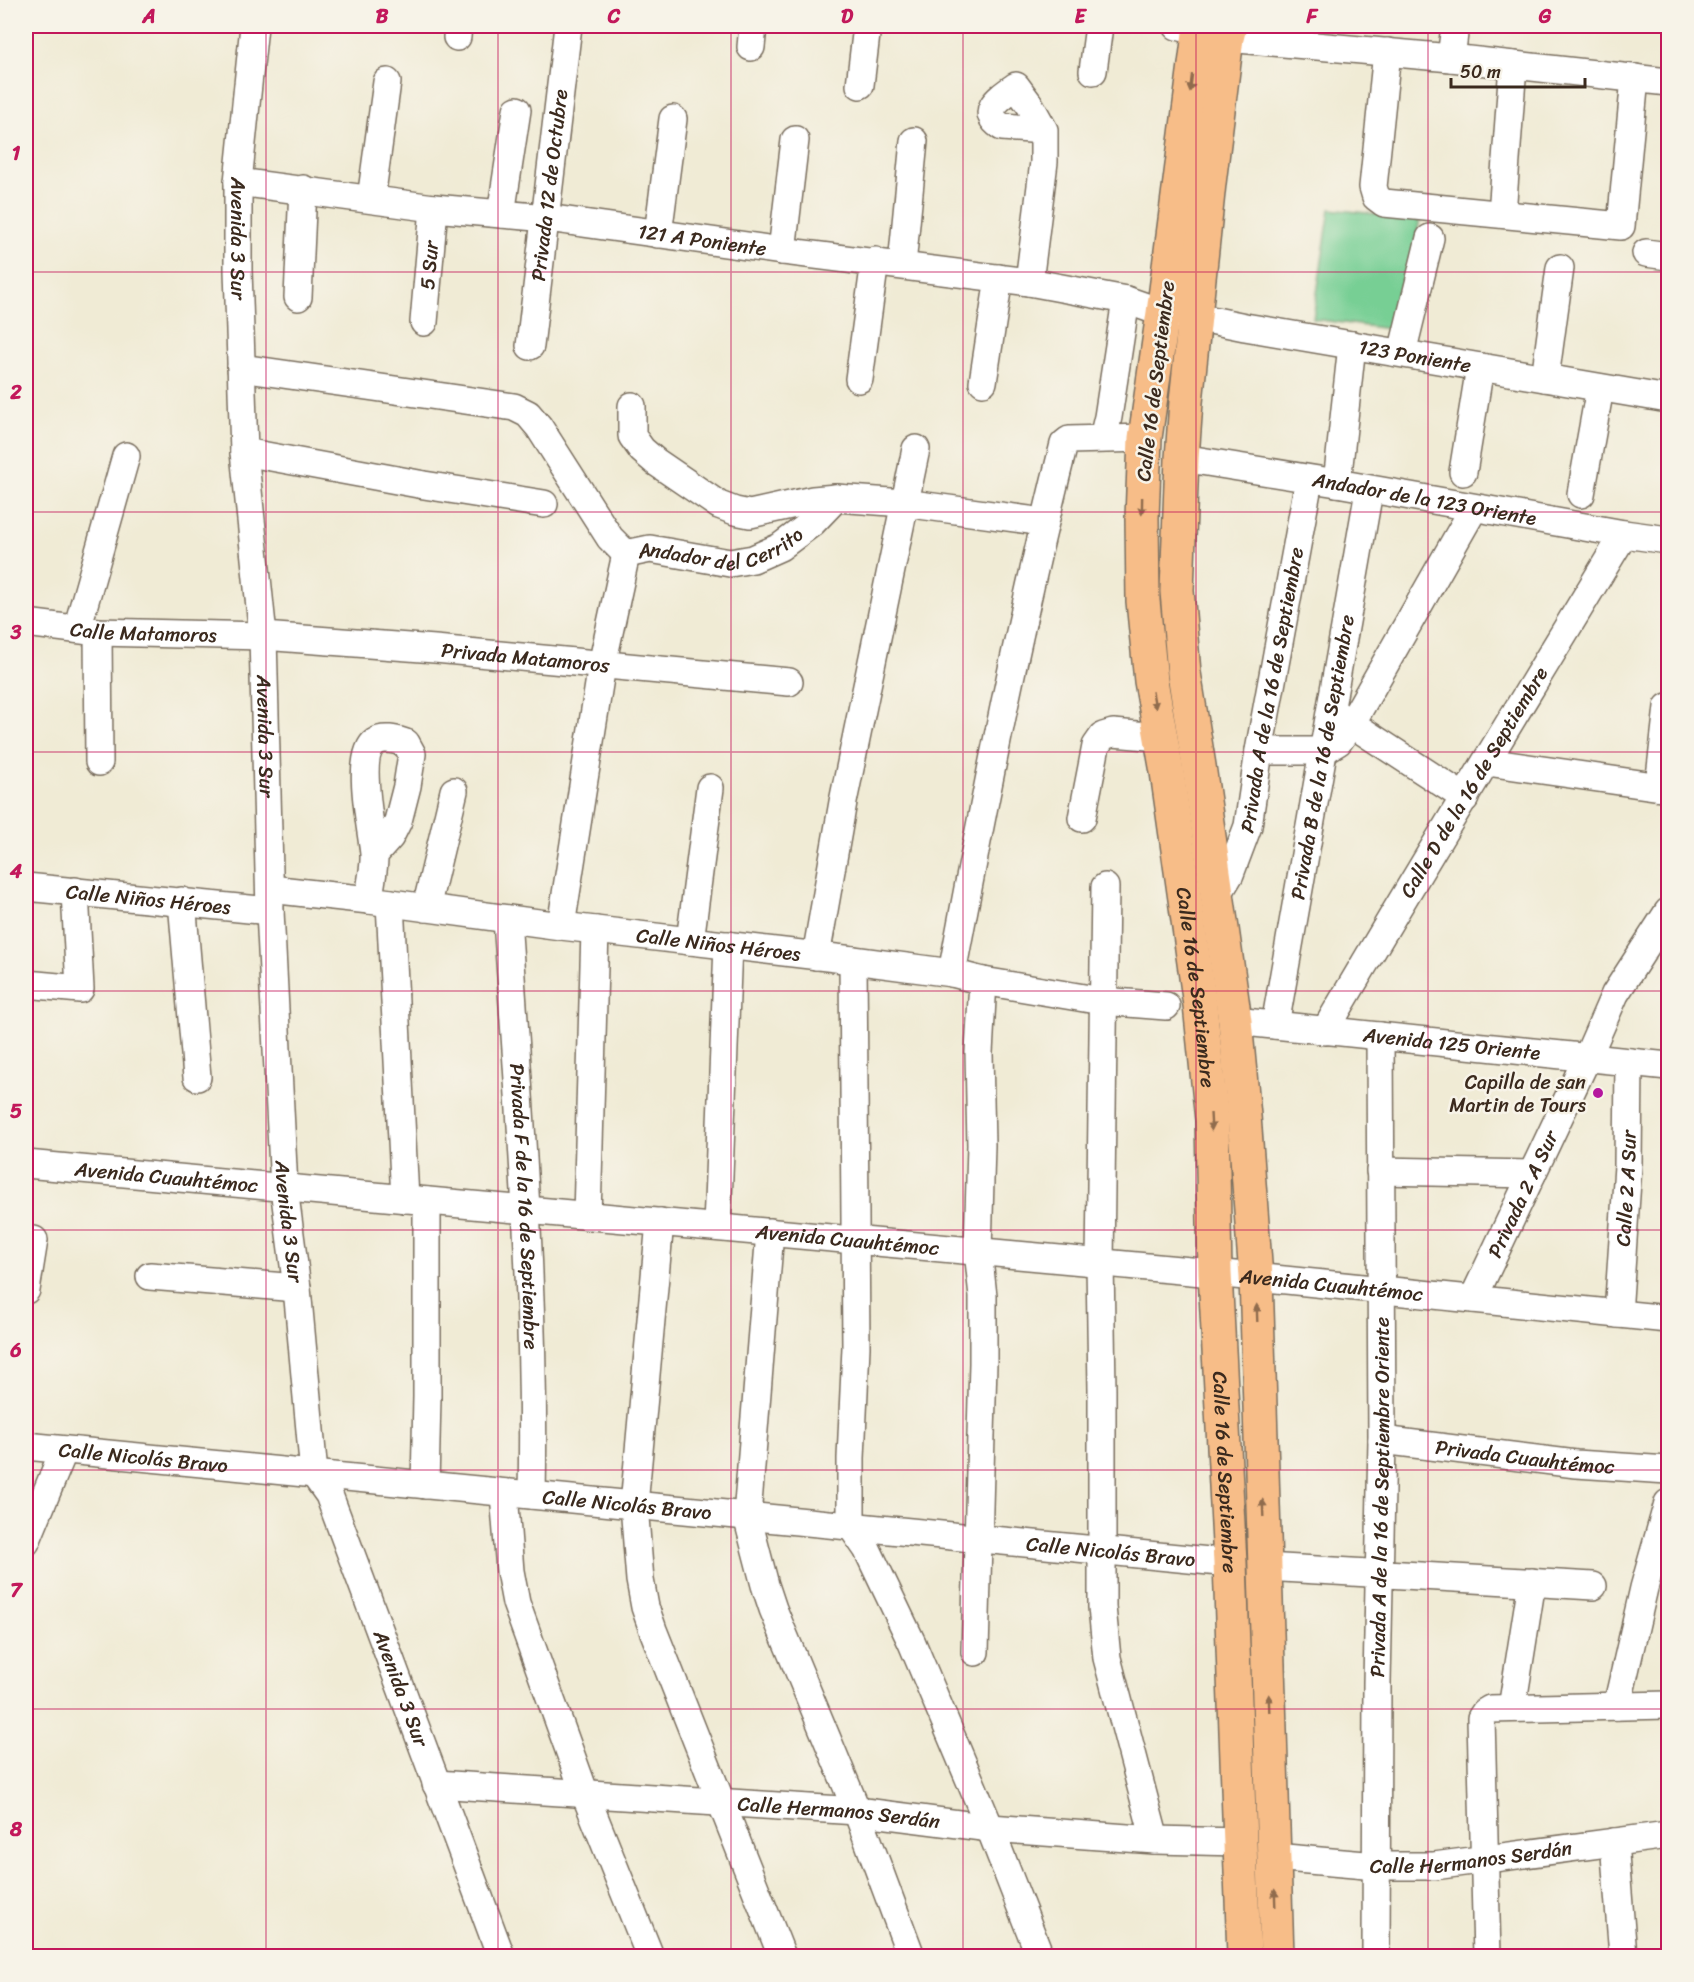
<svg xmlns="http://www.w3.org/2000/svg" width="1694" height="1982" font-family="Sriracha,sans-serif">
	<style>
		.green { fill: #77cf94; stroke: #597c59; stroke-width: 1.5 }
		.lines { fill: none; stroke-linecap: round; stroke-linejoin: round }
		.minor-casing { stroke: #7a6e5e; stroke-width: 30 }
		.major-casing { stroke: #7a6e5e; stroke-width: 36 }
		.minor { stroke: #fff; stroke-width: 27 }
		.major { stroke: #f7bd88; stroke-width: 33 }
		.oneway { fill: #906c4e }
		.grid { fill: none; stroke: #c2185b; stroke-width: 1.5; stroke-opacity: 0.55 }
		.poi-dot { fill: #b5179e; stroke: #f7f3e8; stroke-width: 2 }
		.labels { text-anchor: middle; stroke-width: 5; stroke-linejoin: round; paint-order: stroke }
		.street-label { font-size: 20px; fill: #3b2a1e; stroke: #f7f3e8 }
		.poi-label { font-size: 20px; fill: #3b2a1e; stroke: #f7f3e8; text-anchor: end }
		.neatline { fill: none; stroke: #c2185b; stroke-width: 2 }
		.grid-label { font-size: 20px; text-anchor: middle; font-weight: bold; fill: #c2185b }
	</style>
	<rect width="100%" height="100%" fill="#f7f3e8"/>
	<filter id="ink" filterUnits="userSpaceOnUse"><feTurbulence type="fractalNoise" baseFrequency=".0167" numOctaves="2"/><feDisplacementMap in="SourceGraphic" scale="12" xChannelSelector="R" yChannelSelector="G"/><feConvolveMatrix kernelMatrix="1 2 1 2 8 2 1 2 1" color-interpolation-filters="sRGB"/></filter>
	<filter id="wash" filterUnits="userSpaceOnUse"><feTurbulence type="fractalNoise" baseFrequency=".008" numOctaves="4" result="noise"/><feDisplacementMap in="SourceGraphic" scale="24" xChannelSelector="R" yChannelSelector="G"/><feGaussianBlur stdDeviation="1.35" result="paint"/><feColorMatrix in="noise" values="0 0 0 0 0 0 0 0 0 0 0 0 0 0 0 0 0 1.4 0 .05"/><feComposite in="paint" operator="in"/></filter>
	<g filter="url(#wash)">
		<rect width="100%" height="100%" fill="#f0ebd5"/>
		<!-- green -->
		<polygon class="green" points="1330,209 1420,219 1397,330 1313,319"/>
	</g>
	<g filter="url(#ink)">
		<g class="lines">
			<defs>
				<g id="minor">
					<path id="s1" d="M254,26l-16,156v88l6,182 19,184 7,275 14,277 13,100 17,186 15,21 172,461"/>
					<polyline points="1177,26 1227,38 1451,58 1668,82"/>
					<polyline points="457,37 458,26"/>
					<polyline points="751,47 753,26"/>
					<polyline points="1387,52 1373,187 1376,197 1384,203 1621,226 1635,78"/>
					<polyline points="1451,58 1455,26"/>
					<polyline points="1093,71 1099,26"/>
					<polyline points="860,85 867,26"/>
					<path id="s2" d="M238,182l196,26 113,10 235,33 247,31 97,18 37,13 33,4 49,10 423,72"/>
					<polyline points="371,199 387,82"/>
					<polyline points="501,214 517,110"/>
					<polyline points="1502,214 1513,65"/>
					<polyline points="658,234 673,119"/>
					<polyline points="782,251 795,140"/>
					<polyline points="1646,253 1668,256"/>
					<polyline points="902,265 914,141"/>
					<path d="M1029,282l15,-120v-32l-14,-25 -14,-19c-15,11 -39,25 -14,41l42,3"/>
					<polyline points="298,297 303,189"/>
					<path id="s3" d="M424,322l10,-114"/>
					<path id="s4" d="M530,346l38,-320"/>
					<polyline points="1402,353 1430,238"/>
					<path id="s5" d="M241,368l273,39 14,7 11,13 71,111 16,16 24,-5 80,14 23,-4 27,-12 32,-24 24,-25"/>
					<polyline points="1545,378 1560,268"/>
					<polyline points="859,379 875,261"/>
					<polyline points="983,382 999,278"/>
					<polyline points="632,406 632,436 642,450 656,462 719,505 735,511 750,514 813,500 836,498 904,503 1044,522"/>
					<polyline points="1103,438 1108,417 1126,300"/>
					<polyline points="244,452 424,485 544,504"/>
					<path id="s6" d="M1182,458l155,25 287,51 44,6"/>
					<polyline points="1463,472 1480,367"/>
					<polyline points="1337,483 1352,345"/>
					<polyline points="1581,494 1600,388"/>
					<path id="s7" d="M26,623l72,9 165,4 172,13 354,33"/>
					<polyline points="77,629 126,456"/>
					<polyline points="98,632 99,762"/>
					<polyline points="1338,715 1465,798"/>
					<polyline points="1259,751 1323,751 1338,742 1351,724 1474,508"/>
					<polyline points="1487,762 1668,788"/>
					<polyline points="1659,786 1668,707"/>
					<polyline points="1082,818 1096,746 1103,736 1113,733 1160,737"/>
					<path id="s8" d="M26,887l244,24"/>
					<polyline points="1105,887 1100,1262 1102,1390 1102,1607 1107,1658 1155,1840"/>
					<path id="s9" d="M270,889l99,11 192,26 292,34 99,13 31,8 119,20 64,5"/>
					<path id="s10" d="M1218,894l12,-20 18,-48 11,-75 50,-271"/>
					<path d="M369,900c1,-15 6,-32 5,-46 -2,-23 -19,-98 1,-112 9,-6 21,-2 31,1l6,11 -5,32 -9,35 -8,16 -16,18"/>
					<polyline points="182,901 197,1077"/>
					<polyline points="390,903 405,1199"/>
					<polyline points="426,908 454,791"/>
					<path id="s11" d="M507,919c13,192 29,384 25,576"/>
					<polyline points="561,926 602,665 626,554"/>
					<polyline points="690,941 710,788"/>
					<polyline points="816,956 843,802 916,449"/>
					<polyline points="853,960 856,1347 851,1458 851,1526 867,1549 912,1643 990,1828 1040,1956"/>
					<path d="M952,973c33,-177 68,-354 112,-529l5,-4 76,-2"/>
					<polyline points="26,984 80,989 75,891"/>
					<path id="s12" d="M1235,1021l433,45"/>
					<path id="s13" d="M1275,1025l94,-534"/>
					<path id="s14" d="M1325,1031c97,-167 199,-331 299,-497"/>
					<path id="s15" d="M26,1164l1230,113 412,42"/>
					<polyline points="1380,1171 1532,1174"/>
					<polyline points="587,1216 595,930"/>
					<polyline points="660,1222 634,1505 640,1580 645,1607 653,1630 782,1956"/>
					<polyline points="717,1227 728,945"/>
					<polyline points="770,1232 747,1516 765,1585 773,1609 857,1811 911,1956"/>
					<polyline points="150,1276 297,1288"/>
					<polyline points="26,1290 34,1240"/>
					<path id="s16" d="M1473,1299l114,-241 28,-64 53,-82"/>
					<path id="s17" d="M1618,1314l10,-148 1,-104"/>
					<path id="s18" d="M1382,1440l194,24 92,6"/>
					<path id="s19" d="M26,1446l1204,117"/>
					<polyline points="425,1485 427,1397 427,1201"/>
					<polyline points="504,1493 510,1571 516,1603 585,1794 650,1956"/>
					<polyline points="26,1542 64,1450"/>
					<polyline points="1265,1567 1593,1586"/>
					<polyline points="975,1652 983,1363 983,1296 978,1251 981,1145 979,1053 983,981"/>
					<polyline points="1617,1706 1644,1588 1668,1503"/>
					<polyline points="1512,1708 1532,1582"/>
					<path id="s20" d="M436,1784l421,27 133,17 165,12 85,2"/>
					<polyline points="1614,1842 1623,1956"/>
					<path id="s21" d="M1274,1857l103,9h57l234,-31"/>
					<path id="s22" d="M1376,1956l1,-273 5,-243 -2,-404"/>
					<polyline points="1487,1956 1481,1718 1485,1712 1490,1709 1668,1705"/>
				</g>
				<g id="major">
					<path id="s23" d="M1200,26l-37,287 -18,125 -3,80 1,83 8,80 16,91 33,233 12,115 3,153 15,290 14,393"/>
					<polyline points="1230,26 1227,38 1209,183 1186,402 1182,458 1177,591 1184,673 1199,766 1235,1021 1244,1116 1256,1277 1277,1956"/>
				</g>
			</defs>
			<!-- minor casing -->
			<use href="#minor" class="minor-casing"/>
			<!-- major casing -->
			<use href="#major" class="major-casing"/>
			<!-- minor -->
			<use href="#minor" class="minor"/>
			<!-- major -->
			<use href="#major" class="major"/>
		</g>
		<!-- one-way arrows -->
		<defs><path id="oneway-solid" d="M-6-.8H1V-3.2L6.5 0L1 3.2V.8H-6Z" transform="scale(1.5)"/></defs>
		<g class="oneway">
			<use href="#oneway-solid" transform="translate(1191 83) rotate(97)"/>
			<use href="#oneway-solid" transform="translate(1142 506) rotate(91)"/>
			<use href="#oneway-solid" transform="translate(1154 700) rotate(80)"/>
			<use href="#oneway-solid" transform="translate(1211 1122) rotate(87)"/>
			<use href="#oneway-solid" transform="translate(1257 1313) rotate(-92)"/>
			<use href="#oneway-solid" transform="translate(1263 1508) rotate(-92)"/>
			<use href="#oneway-solid" transform="translate(1269 1703) rotate(-92)"/>
			<use href="#oneway-solid" transform="translate(1275 1898) rotate(-92)"/>
		</g>
	</g>
	<!-- grid -->
	<path class="grid" d="M266,26v1930M498,26v1930M731,26v1930M963,26v1930M1196,26v1930M1428,26v1930M26,272h1642M26,512h1642M26,752h1642M26,991h1642M26,1230h1642M26,1470h1642M26,1709h1642"/>
	<!-- markers -->
	<circle class="poi-dot" cx="1598" cy="1093" r="6"/>
	<g class="labels">
		<!-- street labels -->
		<g class="street-label">
			<text dy="7" stroke="none"><textPath href="#s4" startOffset="162">Privada 12 de Octubre</textPath></text>
			<text dy="7" stroke="none"><textPath href="#s1" startOffset="213">Avenida 3 Sur</textPath></text>
			<text dy="7" stroke="none"><textPath href="#s2" startOffset="468">121 A Poniente</textPath></text>
			<text dy="7" stroke="none"><textPath href="#s3" startOffset="57">5 Sur</textPath></text>
			<text dy="7" stroke="none"><textPath href="#s2" startOffset="1191">123 Poniente</textPath></text>
			<text transform="translate(1155 381) rotate(-83)" y="7">Calle 16 de Septiembre</text>
			<text dy="7" stroke="none"><textPath href="#s6" startOffset="246">Andador de la 123 Oriente</textPath></text>
			<text dy="7" stroke="none"><textPath href="#s5" startOffset="561">Andador del Cerrito</textPath></text>
			<text dy="7" stroke="none"><textPath href="#s7" startOffset="118">Calle Matamoros</textPath></text>
			<text dy="7" stroke="none"><textPath href="#s7" startOffset="501">Privada Matamoros</textPath></text>
			<text dy="7" stroke="none"><textPath href="#s10" startOffset="213">Privada A de la 16 de Septiembre</textPath></text>
			<text dy="7" stroke="none"><textPath href="#s1" startOffset="712">Avenida 3 Sur</textPath></text>
			<text dy="7" stroke="none"><textPath href="#s13" startOffset="272">Privada B de la 16 de Septiembre</textPath></text>
			<text dy="7" stroke="none"><textPath href="#s14" startOffset="290">Calle D de la 16 de Septiembre</textPath></text>
			<text dy="7" stroke="none"><textPath href="#s8" startOffset="123">Calle Niños Héroes</textPath></text>
			<text dy="7" stroke="none"><textPath href="#s9" startOffset="452">Calle Niños Héroes</textPath></text>
			<text dy="7" stroke="none"><textPath href="#s23" startOffset="969">Calle 16 de Septiembre</textPath></text>
			<text dy="7" stroke="none"><textPath href="#s12" startOffset="218">Avenida 125 Oriente</textPath></text>
			<text dy="7" stroke="none"><textPath href="#s15" startOffset="141">Avenida Cuauhtémoc</textPath></text>
			<text dy="7" stroke="none"><textPath href="#s17" startOffset="126">Calle 2 A Sur</textPath></text>
			<text dy="7" stroke="none"><textPath href="#s16" startOffset="116">Privada 2 A Sur</textPath></text>
			<text dy="7" stroke="none"><textPath href="#s11" startOffset="288">Privada F de la 16 de Septiembre</textPath></text>
			<text dy="7" stroke="none"><textPath href="#s1" startOffset="1198">Avenida 3 Sur</textPath></text>
			<text dy="7" stroke="none"><textPath href="#s15" startOffset="825">Avenida Cuauhtémoc</textPath></text>
			<text dy="7" stroke="none"><textPath href="#s15" startOffset="1311">Avenida Cuauhtémoc</textPath></text>
			<text dy="7" stroke="none"><textPath href="#s18" startOffset="144">Privada Cuauhtémoc</textPath></text>
			<text dy="7" stroke="none"><textPath href="#s19" startOffset="118">Calle Nicolás Bravo</textPath></text>
			<text dy="7" stroke="none"><textPath href="#s23" startOffset="1455">Calle 16 de Septiembre</textPath></text>
			<text dy="7" stroke="none"><textPath href="#s22" startOffset="459">Privada A de la 16 de Septiembre Oriente</textPath></text>
			<text dy="7" stroke="none"><textPath href="#s19" startOffset="604">Calle Nicolás Bravo</textPath></text>
			<text dy="7" stroke="none"><textPath href="#s19" startOffset="1090">Calle Nicolás Bravo</textPath></text>
			<text dy="7" stroke="none"><textPath href="#s1" startOffset="1684">Avenida 3 Sur</textPath></text>
			<text dy="7" stroke="none"><textPath href="#s20" startOffset="404">Calle Hermanos Serdán</textPath></text>
			<text dy="7" stroke="none"><textPath href="#s21" startOffset="198">Calle Hermanos Serdán</textPath></text>
		</g>
		<!-- poi labels -->
		<g class="poi-label">
			<text x="1586" y="1089">Capilla de san<tspan x="1586" dy="23">Martin de Tours</tspan></text>
		</g>
	</g>
	<!-- margin -->
	<rect width="1694" height="1982" fill="none" stroke="#f7f3e8" stroke-width="66"/>
	<!-- scale -->
	<path d="M1451 78v9h134v-9" fill="none" stroke="#3b2a1e" stroke-width="3"/>
	<text x="1460" y="78" font-size="18" fill="#3b2a1e" stroke="#f7f3e8" stroke-width="4.5" paint-order="stroke">50 m</text>
	<rect x="33" y="33" width="1628" height="1916" class="neatline"/>
	<g class="grid-label">
		<text x="149" y="23">A</text>
		<text x="382" y="23">B</text>
		<text x="614" y="23">C</text>
		<text x="847" y="23">D</text>
		<text x="1080" y="23">E</text>
		<text x="1312" y="23">F</text>
		<text x="1545" y="23">G</text>
		<text x="16" y="160">1</text>
		<text x="16" y="399">2</text>
		<text x="16" y="639">3</text>
		<text x="16" y="878">4</text>
		<text x="16" y="1118">5</text>
		<text x="16" y="1357">6</text>
		<text x="16" y="1597">7</text>
		<text x="16" y="1836">8</text>
	</g>
</svg>
